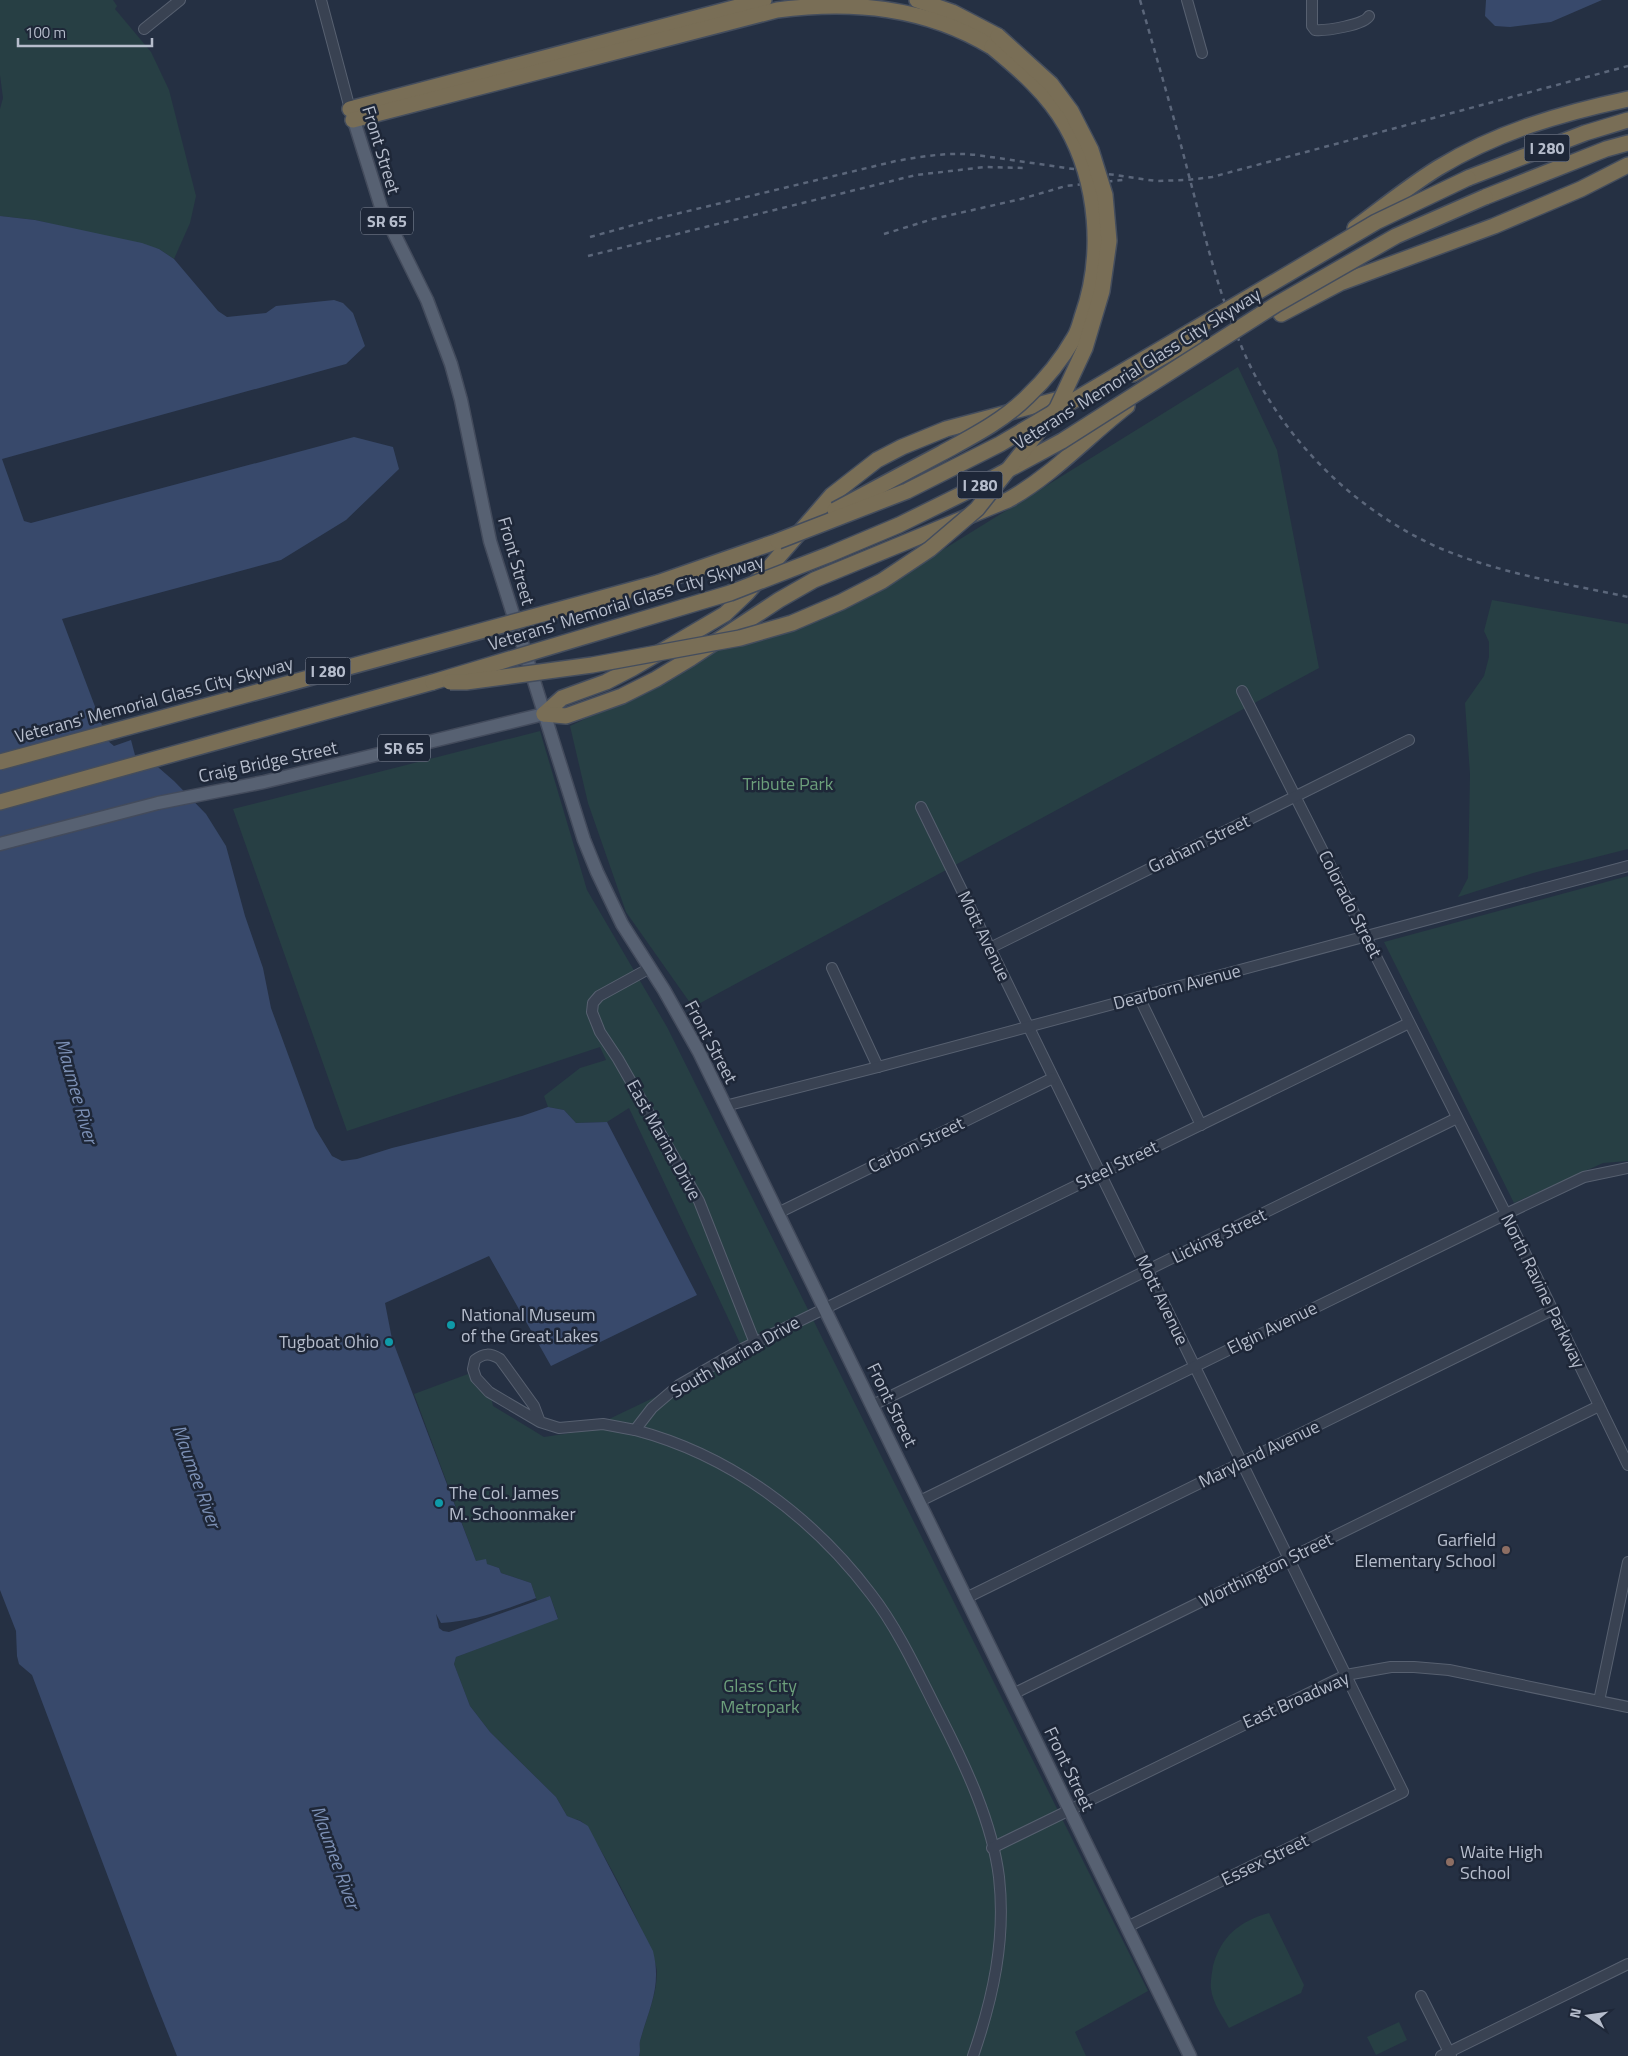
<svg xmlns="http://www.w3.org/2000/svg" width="1628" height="2056" font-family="'Titillium Web',sans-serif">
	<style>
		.green { fill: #273f44 }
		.water { fill: #38496b }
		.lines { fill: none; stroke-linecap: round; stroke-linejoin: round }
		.minor-casing { stroke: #576070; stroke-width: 12 }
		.major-casing { stroke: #434b5c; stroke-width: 15 }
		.highway-casing { stroke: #444d5d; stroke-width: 18 }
		.minor { stroke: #394252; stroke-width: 10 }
		.major { stroke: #576172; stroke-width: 12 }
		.highway { stroke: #796e56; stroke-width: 15 }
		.rail { stroke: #5b667a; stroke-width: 2.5; stroke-dasharray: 5 5; stroke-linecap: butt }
		.highway-bridge-casing { stroke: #444d5d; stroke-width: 18; stroke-linecap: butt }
		.highway-bridge { stroke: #796e56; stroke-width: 15 }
		.culture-dot { fill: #0f9aa8; stroke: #1e2738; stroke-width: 2 }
		.education-dot { fill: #8d6e63; stroke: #1e2738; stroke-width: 2 }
		.labels { text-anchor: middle; stroke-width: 5; stroke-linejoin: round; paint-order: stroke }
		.shield { fill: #1e2738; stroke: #8890a0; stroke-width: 1 }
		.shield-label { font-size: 16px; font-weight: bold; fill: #b6bdcc }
		.street-label { font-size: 18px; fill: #b6bdcc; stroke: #1e2738 }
		.park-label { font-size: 18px; fill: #6c9f7b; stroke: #1e2738 }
		.poi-label { font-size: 18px; fill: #b6bdcc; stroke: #1e2738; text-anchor: start }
		.water-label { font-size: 19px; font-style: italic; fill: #7c90b5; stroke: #1e2738 }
	</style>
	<rect width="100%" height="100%" fill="#253043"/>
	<!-- green -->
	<g class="green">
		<polygon points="0,0 113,0 117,6 115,9 151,52 169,90 196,196 190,223 174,259 159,249 35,220 0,216 0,109 3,98 0,75"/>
		<polygon points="1238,367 1277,450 1319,668 693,1007 626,912 588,803 570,726 679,674 724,646 852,606"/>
		<polygon points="1492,600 1628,624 1628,849 1533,873 1458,897 1468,878 1470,774 1465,703 1484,676 1489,657 1489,642 1484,631"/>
		<path d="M540,731l47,159 80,137 481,964 -73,41 11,24h-447c2,-5 0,-9 1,-15 6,-23 17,-45 17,-70 1,-16 -63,-140 -76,-150 -4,-2 -10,-2 -14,-5l-11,-19 -66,-65 -20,-26 -16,-42 2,-7 102,-39 -8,-22 -13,5 -6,-18 -30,-10 -2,-5 -23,-7 -62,-167 54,-20 8,13 15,10 2,9 51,31 40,-6 161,-77 -116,-246 -22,14 -31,1 -12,-13 -16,-3 -4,-11 36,-28 26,-8 -6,-13 -253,84 -114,-322z"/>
		<polygon points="1628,876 1628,1161 1603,1163 1514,1203 1384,942"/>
		<path d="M1269,1913l35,72 -3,8 -72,35c-7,-13 -16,-24 -18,-39 -1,-7 1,-16 2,-23 8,-30 27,-45 56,-53z"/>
		<polygon points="1399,2022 1407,2040 1376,2055 1367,2037"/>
	</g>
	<!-- water -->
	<g class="water">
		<polygon points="1486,0 1602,0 1551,22 1510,27 1495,26 1485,16"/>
		<path d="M0,216l35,4 107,23 17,6 15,10 44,52 9,6 39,-4 10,-7 58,-6 9,3 10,10 12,33 -19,18 -344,95 22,62 7,2 323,-86 39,10 6,22 -53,51 -65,40 -219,59 46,122 6,5 17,-6 5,19 15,2 23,20 32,33 20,32 19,70 18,52 8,40 44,120 17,28 10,5 15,-2 35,-11 130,-32 26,-9 16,3 12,13 31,-1 90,173 -146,71 -62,-110 -104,47 7,36 84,222 10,-2 1,5 12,4 2,5 30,10 5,15c-33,12 -60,23 -95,25l-5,-9 3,14 4,3 6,1 101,-36 8,23 -102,38 -2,7 16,42 20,26 66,65 11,19 13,5 8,5 65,125c9,36 -4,57 -13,90 -1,5 1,9 -1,15h-462l-26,-65 -119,-316 -13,-11 -2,-8 -1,-25 -16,-41z"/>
	</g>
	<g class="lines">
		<defs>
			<g id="minor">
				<polyline points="321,0 350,109"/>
				<polyline points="1187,0 1202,53"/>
				<path d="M1312,0v26l3,4c11,1 49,-5 54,-14"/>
				<polyline points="144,29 180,0"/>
				<polyline points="1242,691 1506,1214 1628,1465"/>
				<polyline points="921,807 1403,1792 1127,1927"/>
				<polyline points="990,948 1409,740"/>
				<polyline points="650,968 599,996 593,1003 592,1012 600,1032 618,1059 699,1201 755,1343"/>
				<polyline points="832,968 878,1067"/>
				<polyline points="1139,997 1201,1125"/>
				<polyline points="725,1106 878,1067 1628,866"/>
				<polyline points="778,1213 1053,1078"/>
				<polyline points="873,1405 1457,1118"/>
				<path d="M540,1422l-6,-16 -34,-47c-10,-6 -16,-6 -25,1l-2,9 3,9 13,14 51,30 19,6 44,-4 32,6 17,-22 27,-23 61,-35 669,-327"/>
				<path d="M635,1430c95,25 177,86 236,164 28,36 49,83 70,124 25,49 51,104 58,159 7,63 -6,121 -26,179"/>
				<polyline points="920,1501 1506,1214 1584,1177 1628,1168"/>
				<polyline points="966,1598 1552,1310"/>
				<polyline points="1013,1694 1599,1406"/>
				<polyline points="1599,1701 1628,1562"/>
				<polyline points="992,1848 1346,1675 1391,1667 1414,1667 1449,1670 1628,1707"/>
				<polyline points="1421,1996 1451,2056"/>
				<polyline points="1441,2056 1628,1964"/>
			</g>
			<g id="major">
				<polyline points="351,111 381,207 427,300 451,364 461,400 490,541 584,840 597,872 622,924 664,990 699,1052 1190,2056"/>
				<polyline points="0,844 158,803 264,782 544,714"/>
			</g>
			<g id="highway">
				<polyline points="917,0 952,12 998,36"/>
				<polyline points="350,109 764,0"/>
				<path d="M353,120l424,-110c76,-10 149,-3 215,37"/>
				<polyline points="1468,178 1585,133 1628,120"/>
				<polyline points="1485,197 1606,149 1628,143"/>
				<path d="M1355,228c27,-20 54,-42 83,-60 59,-36 124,-55 190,-69"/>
				<polyline points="1281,314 1340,283 1494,226 1581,189 1628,165"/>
				<polyline points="1133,374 1194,339"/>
				<polyline points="657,583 778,541"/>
				<polyline points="544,714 562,698 606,682 633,668 725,614 747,593 832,495 877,460 902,447 946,429 1071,396"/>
				<path d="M544,714l22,2 56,-20 34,-17 35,-21 88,-58 35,-20 194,-80c45,-25 79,-63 119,-94"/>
				<polyline points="0,802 433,682"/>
			</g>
		</defs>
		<!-- minor casing -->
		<use href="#minor" class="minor-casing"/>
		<!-- major casing -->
		<use href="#major" class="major-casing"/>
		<!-- highway casing -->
		<use href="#highway" class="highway-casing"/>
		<!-- minor -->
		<use href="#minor" class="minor"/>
		<!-- major -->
		<use href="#major" class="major"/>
		<!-- highway -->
		<use href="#highway" class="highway"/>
		<!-- rail -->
		<g class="rail">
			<path d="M1140,0c17,59 34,117 49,176 15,56 28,113 51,167 36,89 108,163 195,203 61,27 128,37 193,51"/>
			<polyline points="884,234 933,219 1021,199 1066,186 1123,180"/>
			<path d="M590,237l69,-19 237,-57c28,-5 53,-9 81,-6l179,26 31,-1 25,-3 416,-111"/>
			<polyline points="588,256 916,175 985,167 1023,168"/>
		</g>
		<defs>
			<g id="highway-bridge">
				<path d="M835,510c36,-19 71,-38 107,-57 29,-16 61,-32 85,-56 18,-17 35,-38 47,-59 4,-6 6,-14 8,-21 22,-61 16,-135 -16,-191 -18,-32 -46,-56 -74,-79"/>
				<polyline points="778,541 907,491 1000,444 1376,222 1468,178"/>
				<polyline points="433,682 730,593 828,555 899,525 978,486 1062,441 1277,304 1396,236 1485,197"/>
				<polyline points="450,682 466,682 592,665 740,638 792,623 841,602 882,581 930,549 977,509 1057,408 1085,348 1102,291 1109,241 1105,195 1091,150 1071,111 1051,84 998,36"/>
				<polyline points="0,762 657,583"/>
			</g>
		</defs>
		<!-- highway-bridge casing -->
		<use href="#highway-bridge" class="highway-bridge-casing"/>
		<!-- highway-bridge -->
		<use href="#highway-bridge" class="highway-bridge"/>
	</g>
	<!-- markers -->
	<g class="culture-dot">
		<circle cx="451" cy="1325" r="5"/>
		<circle cx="389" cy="1342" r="5"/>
		<circle cx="439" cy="1503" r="5"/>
	</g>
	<g class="education-dot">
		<circle cx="1506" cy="1550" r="5"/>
		<circle cx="1450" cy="1862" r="5"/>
	</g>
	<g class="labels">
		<!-- shield labels -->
		<g class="shield">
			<rect x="1524.5" y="134.5" width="45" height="27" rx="4"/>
			<rect x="361" y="207.5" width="52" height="27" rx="4"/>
			<rect x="957.5" y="471.5" width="45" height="27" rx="4"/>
			<rect x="305.5" y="657.5" width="45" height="27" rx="4"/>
			<rect x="378" y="734.5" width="52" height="27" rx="4"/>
		</g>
		<g class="shield-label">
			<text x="1547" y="154">I 280</text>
			<text x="387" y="227">SR 65</text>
			<text x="980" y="491">I 280</text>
			<text x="328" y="677">I 280</text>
			<text x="404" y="754">SR 65</text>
		</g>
		<!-- street labels -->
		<g class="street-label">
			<text transform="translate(381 150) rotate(73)" y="6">Front Street</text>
			<text transform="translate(1137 369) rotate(-32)" y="6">Veterans' Memorial Glass City Skyway</text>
			<text transform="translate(516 561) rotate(74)" y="6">Front Street</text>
			<text transform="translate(626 603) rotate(-17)" y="6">Veterans' Memorial Glass City Skyway</text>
			<text transform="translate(154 700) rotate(-15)" y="6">Veterans' Memorial Glass City Skyway</text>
			<text transform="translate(268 762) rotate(-12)" y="6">Craig Bridge Street</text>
			<text transform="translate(1199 844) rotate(-26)" y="6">Graham Street</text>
			<text transform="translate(1350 904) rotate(63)" y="6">Colorado Street</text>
			<text transform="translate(984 936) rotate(64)" y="6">Mott Avenue</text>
			<text transform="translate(1177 987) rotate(-15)" y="6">Dearborn Avenue</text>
			<text transform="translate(711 1042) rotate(62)" y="6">Front Street</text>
			<text transform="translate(664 1140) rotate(61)" y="6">East Marina Drive</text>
			<text transform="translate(916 1145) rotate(-26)" y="6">Carbon Street</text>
			<text transform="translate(1117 1165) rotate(-26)" y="6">Steel Street</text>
			<text transform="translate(1219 1236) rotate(-26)" y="6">Licking Street</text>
			<text transform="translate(1543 1291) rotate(64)" y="6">North Ravine Parkway</text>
			<text transform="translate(1162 1300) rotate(64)" y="6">Mott Avenue</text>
			<text transform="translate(1272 1328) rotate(-26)" y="6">Elgin Avenue</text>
			<text transform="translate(735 1357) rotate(-30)" y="6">South Marina Drive</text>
			<text transform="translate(892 1405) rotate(64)" y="6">Front Street</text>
			<text transform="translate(1259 1454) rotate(-26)" y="6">Maryland Avenue</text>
			<text transform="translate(1266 1570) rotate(-26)" y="6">Worthington Street</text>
			<text transform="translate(1296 1700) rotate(-24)" y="6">East Broadway</text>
			<text transform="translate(1069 1769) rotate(64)" y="6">Front Street</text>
			<text transform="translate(1265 1860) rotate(-26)" y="6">Essex Street</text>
		</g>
		<!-- park labels -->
		<g class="park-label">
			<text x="788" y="790">Tribute Park</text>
			<text x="760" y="1692">Glass City<tspan x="760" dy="21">Metropark</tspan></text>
		</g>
		<!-- poi labels -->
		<g class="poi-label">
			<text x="461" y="1321">National Museum<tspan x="461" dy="21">of the Great Lakes</tspan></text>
			<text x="379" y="1348" text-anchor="end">Tugboat Ohio</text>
			<text x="449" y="1499">The Col. James<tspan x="449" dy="21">M. Schoonmaker</tspan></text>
			<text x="1496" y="1546" text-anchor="end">Garfield<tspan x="1496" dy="21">Elementary School</tspan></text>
			<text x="1460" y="1858">Waite High<tspan x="1460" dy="21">School</tspan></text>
		</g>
		<!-- water labels -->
		<g class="water-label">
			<text transform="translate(77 1091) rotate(74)" y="7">Maumee River</text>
			<text transform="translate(197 1476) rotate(70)" y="7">Maumee River</text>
			<text transform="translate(336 1857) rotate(70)" y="7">Maumee River</text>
		</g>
	</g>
	<!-- north arrow -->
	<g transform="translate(1588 2016) rotate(283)" stroke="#1e2738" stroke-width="4" paint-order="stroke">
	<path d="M0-4L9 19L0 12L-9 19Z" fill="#b6bdcc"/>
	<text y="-8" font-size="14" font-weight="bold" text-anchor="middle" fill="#b6bdcc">N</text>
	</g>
	<!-- scale -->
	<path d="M18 38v8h134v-8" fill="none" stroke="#b6bdcc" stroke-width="2.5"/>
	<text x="25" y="38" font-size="15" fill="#b6bdcc" stroke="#1e2738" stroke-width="4" paint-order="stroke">100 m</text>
</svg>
